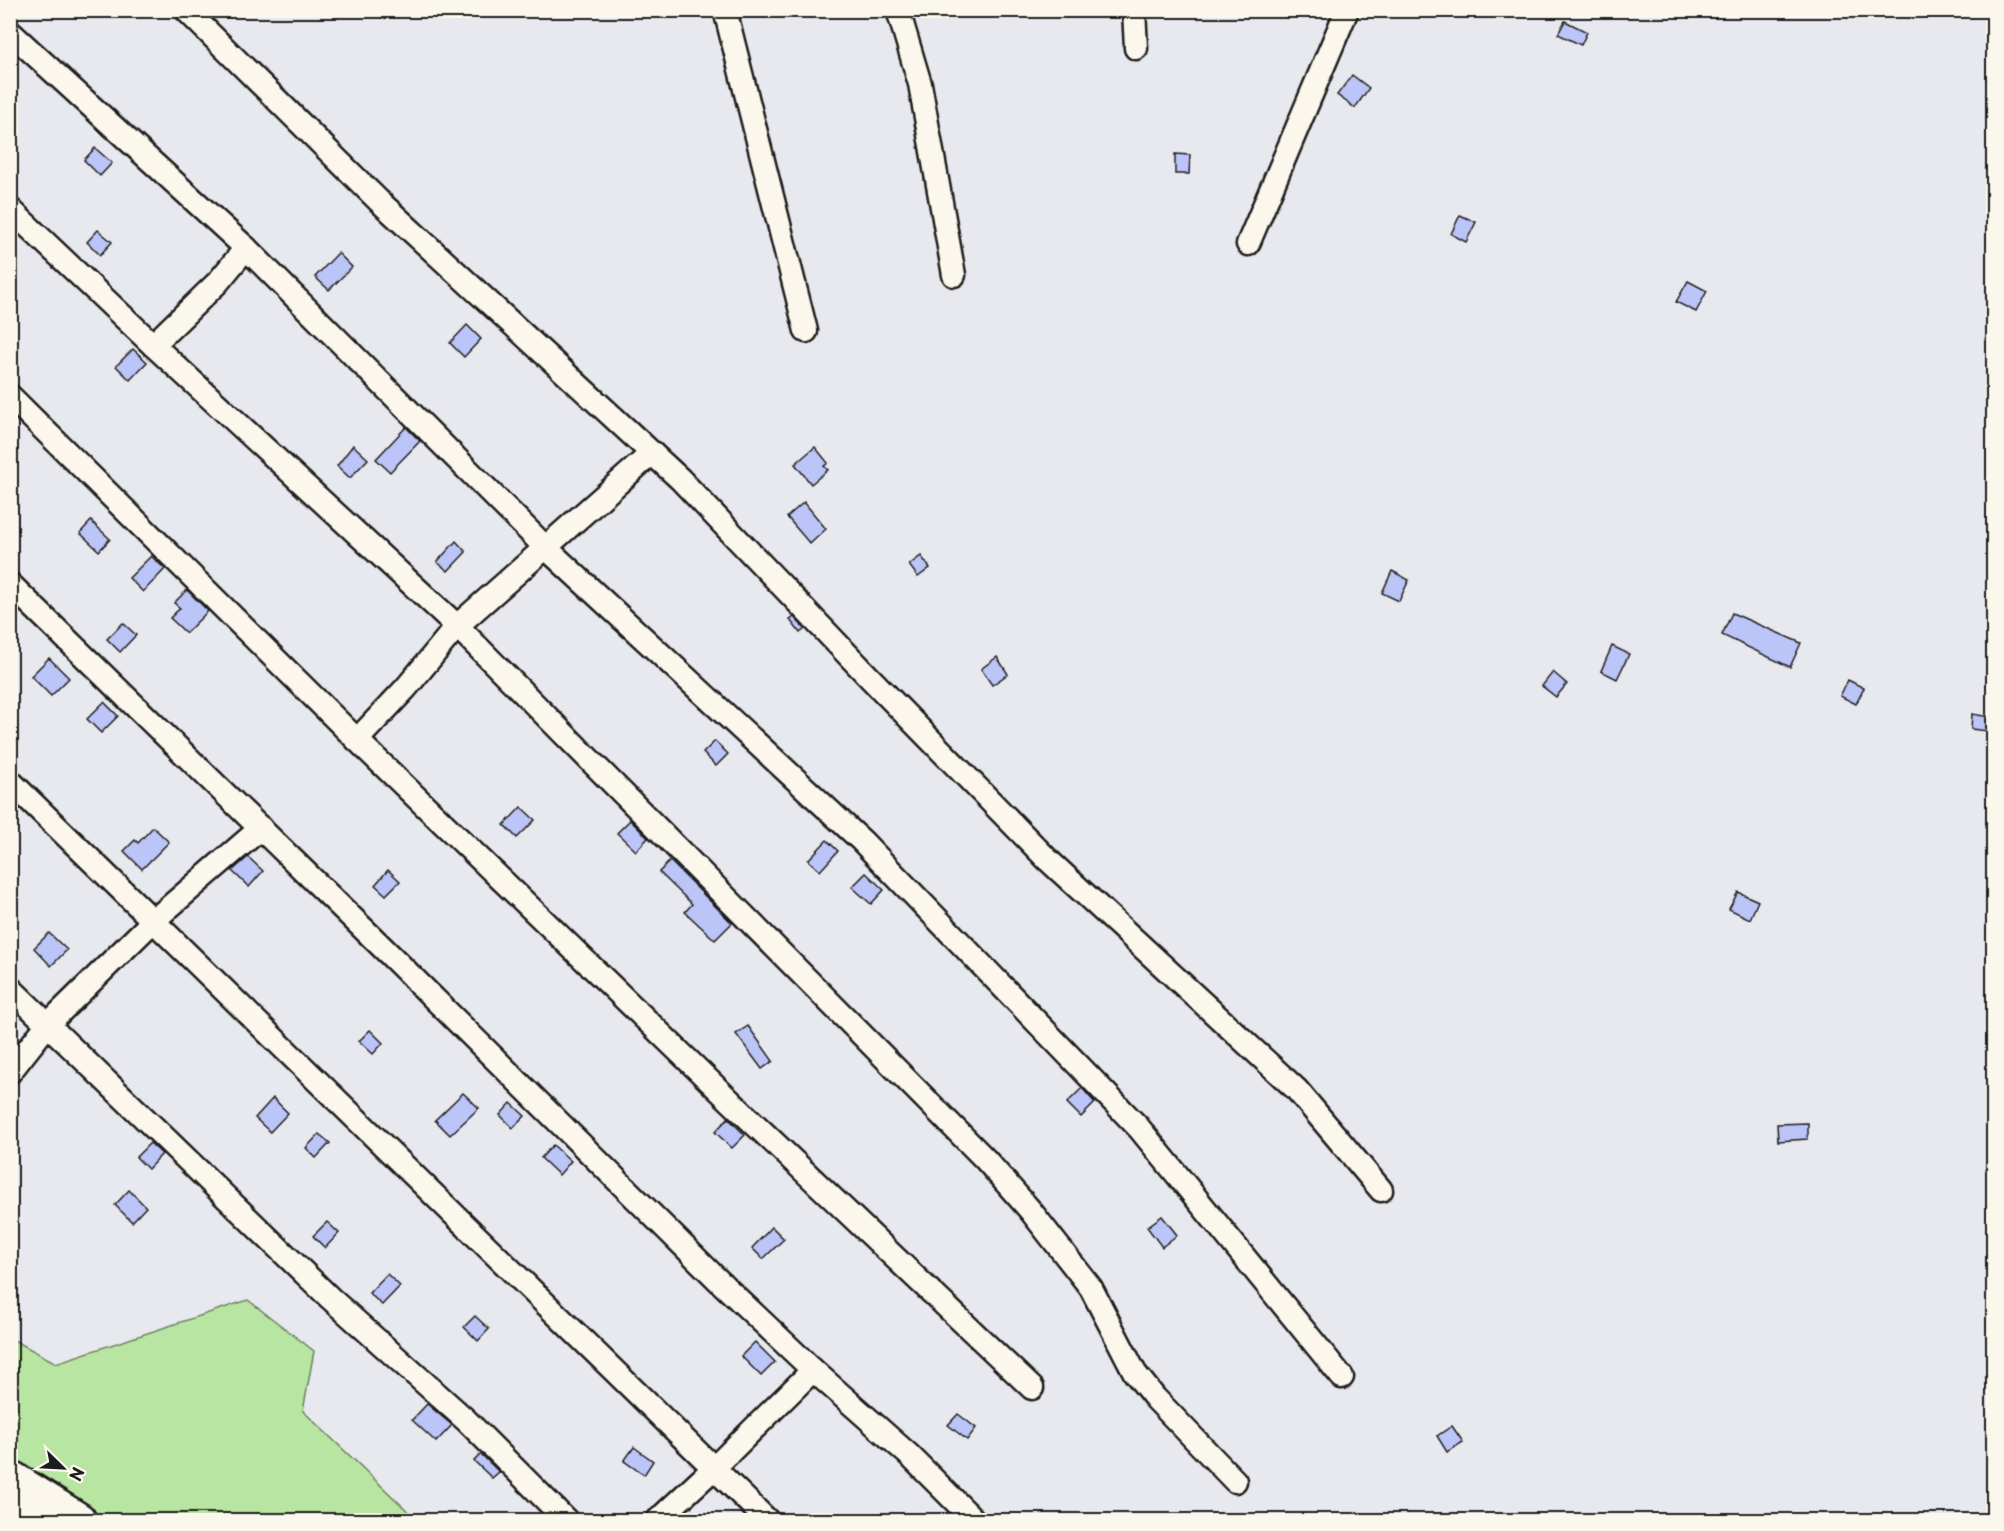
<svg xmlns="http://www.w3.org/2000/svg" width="2004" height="1531" font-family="'Playpen Sans',sans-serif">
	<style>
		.green { fill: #b8e5a2; stroke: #6a805f; stroke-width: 1.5 }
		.building { fill: #bcc5f7; stroke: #1c1c1c; stroke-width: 1.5 }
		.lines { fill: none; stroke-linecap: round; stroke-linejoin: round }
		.street-casing { stroke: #1c1c1c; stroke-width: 27 }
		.highway-casing { stroke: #1c1c1c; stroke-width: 38 }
		.street { stroke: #fbf7ec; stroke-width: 22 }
		.highway { stroke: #fbf7ec; stroke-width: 33 }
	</style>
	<rect width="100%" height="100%" fill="#e8e8ef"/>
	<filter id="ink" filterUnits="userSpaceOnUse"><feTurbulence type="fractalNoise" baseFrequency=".0167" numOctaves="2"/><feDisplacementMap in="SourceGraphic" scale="12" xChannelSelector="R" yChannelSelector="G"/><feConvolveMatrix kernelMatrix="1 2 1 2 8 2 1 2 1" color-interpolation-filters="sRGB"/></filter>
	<g filter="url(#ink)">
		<!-- green -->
		<polygon class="green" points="248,1300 314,1351 303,1411 417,1520 11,1520 10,1338 56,1363"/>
		<!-- building -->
		<g class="building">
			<polygon points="1565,21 1587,32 1581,45 1558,34"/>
			<polygon points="1352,75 1369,88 1355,108 1337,95"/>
			<polygon points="95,148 112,163 100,176 84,160"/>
			<polygon points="1175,154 1190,155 1189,174 1175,174"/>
			<polygon points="1460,215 1476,222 1466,242 1451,234"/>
			<polygon points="98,230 112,242 100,255 87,242"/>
			<polygon points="338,253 352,267 329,290 315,277"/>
			<polygon points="1688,281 1707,291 1696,312 1676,302"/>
			<polygon points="467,325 481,339 464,357 450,343"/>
			<polygon points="133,349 147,362 130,380 116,366"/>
			<polygon points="406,427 420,441 390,472 376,459"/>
			<polygon points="353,445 368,459 350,478 337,466"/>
			<polygon points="815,447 828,463 824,466 828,470 811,484 795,464"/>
			<polygon points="804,502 826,529 810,544 787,517"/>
			<polygon points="91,521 110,539 99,551 80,533"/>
			<polygon points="456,541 466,552 448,571 437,562"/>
			<polygon points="151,556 165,569 143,592 129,578"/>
			<polygon points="921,556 930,568 918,577 909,565"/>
			<polygon points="1392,571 1409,580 1399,601 1382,593"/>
			<polygon points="187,590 208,611 186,633 170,618 180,608 174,603"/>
			<polygon points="1732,613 1801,643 1790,667 1722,635"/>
			<polygon points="794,617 805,629 800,633 790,620"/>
			<polygon points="123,623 136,635 120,652 107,639"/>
			<polygon points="1612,646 1629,654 1617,679 1601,671"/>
			<polygon points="997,657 1008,674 992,685 981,669"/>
			<polygon points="49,658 69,678 51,696 31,676"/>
			<polygon points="1553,672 1567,684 1556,697 1542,686"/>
			<polygon points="1848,680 1864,688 1856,704 1840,696"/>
			<polygon points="104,702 118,716 101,733 87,719"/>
			<polygon points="1972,714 1990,717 1988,731 1971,729"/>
			<polygon points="715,741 728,754 716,766 703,753"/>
			<polygon points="521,807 535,820 517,838 504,825"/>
			<polygon points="630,820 648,838 636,851 617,833"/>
			<polygon points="153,827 169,842 142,869 124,851 135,840 138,843"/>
			<polygon points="827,840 838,851 820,871 808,860"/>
			<polygon points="248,857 263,871 249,887 232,871"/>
			<polygon points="670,861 732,923 715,940 685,912 692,904 659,872"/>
			<polygon points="388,870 400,881 386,895 375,885"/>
			<polygon points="866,873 884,890 871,904 852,887"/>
			<polygon points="1738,892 1758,901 1750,919 1729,909"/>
			<polygon points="49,933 67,950 51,966 34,948"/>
			<polygon points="748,1026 773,1061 762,1069 736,1034"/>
			<polygon points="370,1030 383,1043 373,1054 359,1041"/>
			<polygon points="1082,1088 1095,1103 1081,1117 1067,1103"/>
			<polygon points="463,1093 479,1108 450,1135 435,1120"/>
			<polygon points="273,1098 288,1113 270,1132 255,1118"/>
			<polygon points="511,1103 525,1116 513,1128 500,1115"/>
			<polygon points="728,1118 745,1135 732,1148 715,1132"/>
			<polygon points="1808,1123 1808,1139 1778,1141 1777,1124"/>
			<polygon points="319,1134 330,1143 316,1158 306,1148"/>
			<polygon points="150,1143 162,1154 148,1169 136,1157"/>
			<polygon points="553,1145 571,1161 559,1175 541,1158"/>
			<polygon points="129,1190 146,1207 132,1222 115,1205"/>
			<polygon points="1162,1216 1177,1235 1162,1247 1147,1227"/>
			<polygon points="327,1222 339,1233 325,1248 313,1236"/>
			<polygon points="772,1227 784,1239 763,1259 752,1248"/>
			<polygon points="387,1274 400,1286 382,1305 369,1293"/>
			<polygon points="475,1316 489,1329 478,1341 464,1327"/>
			<polygon points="755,1342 775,1362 761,1376 741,1356"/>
			<polygon points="427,1404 452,1425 436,1442 412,1420"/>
			<polygon points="958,1414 976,1428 967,1440 948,1425"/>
			<polygon points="1452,1426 1463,1442 1447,1452 1437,1436"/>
			<polygon points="634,1447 653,1461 644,1475 624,1461"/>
			<polygon points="481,1454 499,1472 492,1478 474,1461"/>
		</g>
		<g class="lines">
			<defs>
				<g id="street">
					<polyline points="186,10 379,201 680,479 871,679 1047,859 1297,1090 1381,1190"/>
					<polyline points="725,10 806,331"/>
					<polyline points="898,10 920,84 954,275"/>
					<polyline points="1134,10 1136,48"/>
					<polyline points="10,32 246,248 545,547 862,841 1139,1128 1342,1377"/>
					<polyline points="10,209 153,345 457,626 985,1159 1030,1210 1091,1288 1135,1373 1155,1398 1235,1481"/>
					<polyline points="1248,244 1347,10"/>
					<polyline points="153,345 218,282 246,248"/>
					<polyline points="10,396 357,740 724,1095 1032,1388"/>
					<polyline points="10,584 380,945 717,1279 813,1370 909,1455 974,1520"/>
					<polyline points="357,740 406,688 457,626 652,453"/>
					<polyline points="10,781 767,1520"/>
					<polyline points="10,988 330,1298 467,1421 566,1520"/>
					<polyline points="10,1072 47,1025 153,921 261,828"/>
					<polyline points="658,1520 713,1469 813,1370"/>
				</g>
				<g id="highway">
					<polyline points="10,1477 79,1520"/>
					<polyline points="10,1507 31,1520"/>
				</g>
			</defs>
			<!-- street casing -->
			<use href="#street" class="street-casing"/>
			<!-- highway casing -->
			<use href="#highway" class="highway-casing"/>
			<!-- street -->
			<use href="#street" class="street"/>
			<!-- highway -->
			<use href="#highway" class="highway"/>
		</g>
	</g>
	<!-- margin -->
	<rect width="2004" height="1531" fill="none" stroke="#fbf7ec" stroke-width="36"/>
	<rect x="18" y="18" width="1968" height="1495" fill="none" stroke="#1c1c1c" stroke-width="2" filter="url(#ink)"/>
	<!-- north arrow -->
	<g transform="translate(63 1468) rotate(114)" stroke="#fbf7ec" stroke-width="4.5" paint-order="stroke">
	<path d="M0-4.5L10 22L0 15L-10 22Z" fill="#1c1c1c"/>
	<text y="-9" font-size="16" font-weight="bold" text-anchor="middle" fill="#1c1c1c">N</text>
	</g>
</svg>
